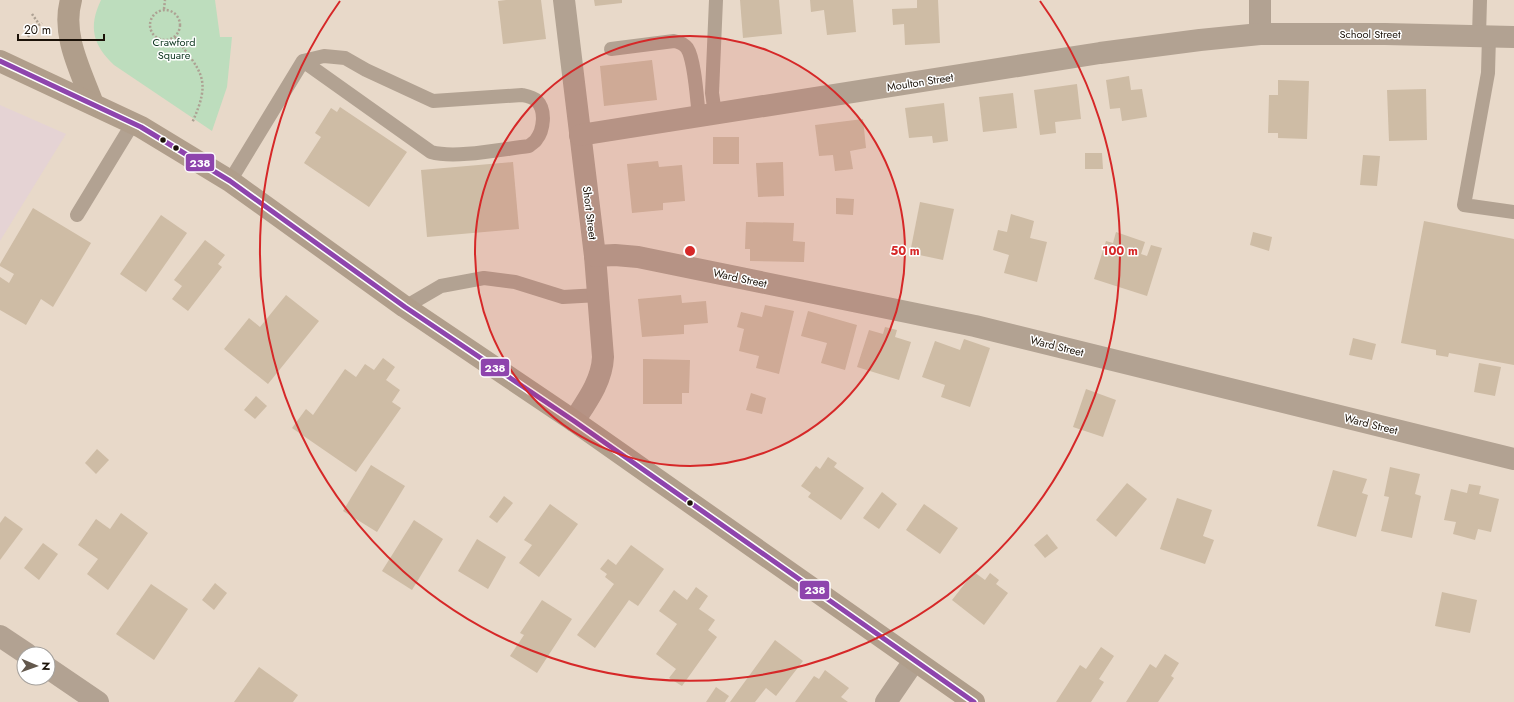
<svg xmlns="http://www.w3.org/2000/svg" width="1514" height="702" font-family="Jost,sans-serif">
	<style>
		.education { fill: #e5d3d4 }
		.green { fill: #bdddbd }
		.building { fill: #cebca5 }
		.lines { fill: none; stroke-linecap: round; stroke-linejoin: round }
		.path { stroke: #ada193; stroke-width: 2.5; stroke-dasharray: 2 2; stroke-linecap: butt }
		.lane { stroke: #b2a292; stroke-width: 14 }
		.street { stroke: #b2a292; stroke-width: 22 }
		.secondary { stroke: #b09e8b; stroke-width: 22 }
		.bus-1-casing { stroke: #fff; stroke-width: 8 }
		.bus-1 { stroke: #8e44ad; stroke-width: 5 }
		.ring { fill: none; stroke: #d62828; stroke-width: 2 }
		.bus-dot { fill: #1b1208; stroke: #fff; stroke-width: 1.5 }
		.labels { text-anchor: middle; stroke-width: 3; stroke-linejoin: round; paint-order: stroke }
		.street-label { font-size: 11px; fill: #1b1208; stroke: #fff }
		.park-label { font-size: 11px; fill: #0e3620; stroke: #fff }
		.centre { fill: #d62828; stroke: #fff; stroke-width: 2 }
		.ring-label { font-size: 12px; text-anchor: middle; font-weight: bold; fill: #d62828; stroke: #fff; stroke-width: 3; stroke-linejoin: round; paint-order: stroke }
		.line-badge { stroke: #fff; stroke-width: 1.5 }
		.badge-label { font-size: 11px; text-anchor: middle; font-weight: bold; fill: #fff }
	</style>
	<rect width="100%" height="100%" fill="#e8d9c9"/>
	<!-- education -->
	<polygon class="education" points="0,105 66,134 0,241"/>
	<!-- green -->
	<path class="green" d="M101,0h114l5,37h12l-5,50 -15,44 -98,-66c-21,-20 -26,-38 -13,-65z"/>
	<!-- building -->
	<g class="building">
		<polygon points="506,0 541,0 546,39 503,44 498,1"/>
		<polygon points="594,0 622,0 622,3 595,6"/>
		<polygon points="740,0 779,0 782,34 743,38"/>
		<polygon points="810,0 853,0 856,32 827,35 824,10 811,12"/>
		<polygon points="917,0 938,0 940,43 905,45 904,24 893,25 892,9 917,8"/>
		<polygon points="652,60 657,100 604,106 600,66"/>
		<polygon points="1129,76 1131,90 1142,89 1147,117 1122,121 1120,108 1110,109 1106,80"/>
		<polygon points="1278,80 1309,81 1307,139 1278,138 1278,133 1268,133 1269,95 1278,95"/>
		<polygon points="1077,84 1081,119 1055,122 1056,133 1040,135 1034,90"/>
		<polygon points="1426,89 1427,140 1389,141 1387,90"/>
		<polygon points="1013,93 1017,128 983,132 979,97"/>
		<polygon points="944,103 948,141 933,143 932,136 909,138 905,108"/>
		<polygon points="340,107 407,152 369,207 304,163 321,137 315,133 331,108 337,112"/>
		<polygon points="863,119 866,148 850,151 853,169 835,171 833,155 819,156 815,125"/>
		<rect x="713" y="137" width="26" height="27"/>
		<polygon points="1085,153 1102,153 1103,169 1085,169"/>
		<polygon points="1363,155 1380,156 1377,186 1360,185"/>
		<polygon points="658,161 659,167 682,165 685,201 663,203 663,210 632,213 627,164"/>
		<polygon points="513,162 519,229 427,237 421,170"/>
		<polygon points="783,162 784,196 758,197 756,163"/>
		<polygon points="836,198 854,199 853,215 836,214"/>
		<polygon points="920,202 954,209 943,260 910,253"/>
		<polygon points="33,208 91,243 53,307 41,299 26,325 0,310 0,277 9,283 14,274 0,266 0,264"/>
		<polygon points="1011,214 1034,221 1030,238 1047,242 1037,282 1004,273 1009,255 993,250 998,230 1007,232"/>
		<polygon points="161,215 187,233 146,292 120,274"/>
		<polygon points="1424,221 1514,239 1514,365 1449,353 1448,357 1436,355 1436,350 1401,343"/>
		<polygon points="746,222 794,223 793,241 805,242 804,262 750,261 750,249 745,249"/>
		<polygon points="1116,232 1145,242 1141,254 1147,256 1151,245 1162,248 1147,296 1094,279 1106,241 1113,243"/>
		<polygon points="1253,232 1272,237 1269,251 1250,245"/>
		<polygon points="205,240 225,255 218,264 222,267 188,311 172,299 182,286 174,280"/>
		<polygon points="286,295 319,321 268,384 224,349 249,318 260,327"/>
		<polygon points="681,295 682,303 706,301 708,323 684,325 684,334 642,337 638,299"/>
		<polygon points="765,305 794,311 779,374 756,368 759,356 739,351 744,329 737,327 741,312 762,317"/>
		<polygon points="808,311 857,325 845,370 821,363 827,343 801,336"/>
		<polygon points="885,327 897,330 895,337 911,342 899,380 857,367 869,330 883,334"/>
		<polygon points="1353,338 1376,344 1372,360 1349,355"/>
		<polygon points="964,339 990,348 970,407 941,397 945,385 922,377 935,341 960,350"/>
		<polygon points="383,358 395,367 386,380 400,390 392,402 401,408 356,472 292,428 306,409 313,415 345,369 356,377 365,364 374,370"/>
		<polygon points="643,359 690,360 689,393 682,393 682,404 643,404"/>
		<polygon points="1479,363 1501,367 1495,396 1474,392"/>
		<polygon points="1086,389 1116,400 1103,437 1073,427"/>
		<polygon points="751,393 766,398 762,414 746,410"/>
		<polygon points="256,396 267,406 255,419 244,410"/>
		<polygon points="97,449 109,460 96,474 85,463"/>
		<polygon points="828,457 837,463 834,467 864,488 841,520 808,497 811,493 801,486 816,466 820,469"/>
		<polygon points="371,465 405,486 377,532 343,511"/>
		<polygon points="1390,467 1420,474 1415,494 1421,496 1412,538 1381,531 1389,497 1384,496"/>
		<polygon points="1333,470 1367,479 1362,493 1368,495 1356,537 1317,526"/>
		<polygon points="1127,483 1147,499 1116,537 1096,520"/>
		<polygon points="1469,484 1481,486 1479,494 1499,499 1491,532 1478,529 1475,540 1453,534 1456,522 1444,520 1451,489 1467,493"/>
		<polygon points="882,492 897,504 879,529 863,518"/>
		<polygon points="504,496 513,503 497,523 489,517"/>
		<polygon points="1177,498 1212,510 1203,536 1214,540 1205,564 1160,549"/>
		<polygon points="550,504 578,524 539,577 519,563 532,545 524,540"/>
		<polygon points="924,504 958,528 940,554 906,530"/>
		<polygon points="121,513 148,533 108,590 87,574 98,559 78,545 96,519 110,529"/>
		<polygon points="5,516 23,529 0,560 0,523"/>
		<polygon points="414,520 443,539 412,590 382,571"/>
		<polygon points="1047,534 1058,548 1045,558 1034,545"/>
		<polygon points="477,539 506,557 488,589 458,571"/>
		<polygon points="43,543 58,554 39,580 24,568"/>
		<polygon points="631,545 664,569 638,606 629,600 595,648 577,635 614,584 605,577 607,574 600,569 608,559 616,565"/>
		<polygon points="974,572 985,580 990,573 999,580 996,584 1008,593 984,625 952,600"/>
		<polygon points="215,583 227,593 214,610 202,600"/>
		<polygon points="151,584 188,609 154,660 116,634"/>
		<polygon points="696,587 708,596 699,609 715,620 708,630 717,637 682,686 669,678 676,669 656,654 677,624 659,611 674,590 687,600"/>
		<polygon points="1442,592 1477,600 1470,633 1435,626"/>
		<polygon points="542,600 572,619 537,673 510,656 524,635 520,633"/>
		<polygon points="775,640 803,661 776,696 766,688 755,702 730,702"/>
		<polygon points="1101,647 1114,656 1099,679 1104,682 1091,702 1056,702 1080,665 1086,669"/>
		<polygon points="1165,654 1179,663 1171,676 1174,678 1158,702 1126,702 1150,664 1156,668"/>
		<polygon points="259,667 298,695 293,702 234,702"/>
		<polygon points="825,670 849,688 841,697 848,702 795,702 814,676 819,679"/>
		<polygon points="716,687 729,696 725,702 706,702"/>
	</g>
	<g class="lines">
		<!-- path -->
		<g class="path">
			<polyline points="164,9 165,0"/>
			<circle cx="165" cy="25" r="15"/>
			<polyline points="32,14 39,24"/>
			<polyline points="28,37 34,28 42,23"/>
			<path d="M175,37c27,36 37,42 17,86"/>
		</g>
		<!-- lane -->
		<g class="lane">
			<polyline points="1479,36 1480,0"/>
			<polyline points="1489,36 1488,73 1464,205 1514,212"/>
			<path d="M611,49l63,-8c5,1 10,3 13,7 8,12 10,53 12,69"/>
			<polyline points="715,114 712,93 716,0"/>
			<path d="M230,181l73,-120 21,-5 21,2 21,12 67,31 89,-6c5,1 11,2 15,6 9,9 7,29 -1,39 -1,2 -5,4 -7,6 -26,3 -74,13 -98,6l-128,-91"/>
			<polyline points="77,215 133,123"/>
			<polyline points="405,307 441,286 484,278 515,282 563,297 599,295"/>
		</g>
		<!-- street -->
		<g class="street">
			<path d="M564,0l31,256 8,101c-1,24 -16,44 -29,64"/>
			<polyline points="1260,34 1260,0"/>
			<polyline points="580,135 1100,53 1200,40 1260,34 1385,34 1514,37"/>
			<polyline points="595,256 615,255 638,257 975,326 1514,459"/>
			<polyline points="0,636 27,654"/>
			<polyline points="48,668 98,702"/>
			<polyline points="886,702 914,661"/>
		</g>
		<!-- secondary -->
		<g class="secondary">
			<path d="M71,0c-10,35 10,71 22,104"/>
			<polyline points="0,61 141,127 230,181 405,307 574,421 974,702"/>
		</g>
		<defs>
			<polyline id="bus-1" points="0,61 141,127 230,181 405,307 574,421 974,702"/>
		</defs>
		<!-- bus-1 casing -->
		<use href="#bus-1" class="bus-1-casing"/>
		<!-- bus-1 -->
		<use href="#bus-1" class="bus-1"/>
	</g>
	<!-- distance rings -->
	<circle cx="690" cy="251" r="215" fill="#d62828" fill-opacity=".12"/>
	<g class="ring">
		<circle cx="690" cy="251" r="215"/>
		<path d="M1040 1A430 430 0 1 1 340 1"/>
	</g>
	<!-- markers -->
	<g class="bus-dot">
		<circle cx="163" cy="140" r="3.5"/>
		<circle cx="176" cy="148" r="3.5"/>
		<circle cx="690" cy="503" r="3.5"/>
	</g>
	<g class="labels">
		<!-- street labels -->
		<g class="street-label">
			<text x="1370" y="38">School Street</text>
			<text transform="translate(920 82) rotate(-9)" y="4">Moulton Street</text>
			<text transform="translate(590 213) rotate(83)" y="4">Short Street</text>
			<text transform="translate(740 278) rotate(12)" y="4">Ward Street</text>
			<text transform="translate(1057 346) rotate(14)" y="4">Ward Street</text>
			<text transform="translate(1371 424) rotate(14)" y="4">Ward Street</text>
		</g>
		<!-- park labels -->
		<g class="park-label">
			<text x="174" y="46">Crawford<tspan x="174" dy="13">Square</tspan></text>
		</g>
	</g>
	<circle cx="690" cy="251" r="6" class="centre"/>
	<g class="ring-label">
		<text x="905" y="255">50 m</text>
		<text x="1120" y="255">100 m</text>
	</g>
	<g class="line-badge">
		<rect x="185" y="153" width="30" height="19" rx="4" fill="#8e44ad"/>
		<rect x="480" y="358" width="30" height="19" rx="4" fill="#8e44ad"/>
		<rect x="799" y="580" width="31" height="20" rx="4" fill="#8e44ad"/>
	</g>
	<g class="badge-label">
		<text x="200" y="167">238</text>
		<text x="495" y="372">238</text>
		<text x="815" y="594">238</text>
	</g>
	<!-- north arrow -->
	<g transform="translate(36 666) rotate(92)"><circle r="19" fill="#ffffff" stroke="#a4a09c"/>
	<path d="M0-3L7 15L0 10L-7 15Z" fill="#63584c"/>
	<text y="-6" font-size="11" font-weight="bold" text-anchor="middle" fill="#1b1208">N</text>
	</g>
	<!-- scale -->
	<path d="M18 34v6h86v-6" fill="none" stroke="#1b1208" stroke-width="2"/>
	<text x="24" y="34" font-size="12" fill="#1b1208" stroke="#ffffff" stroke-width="3" paint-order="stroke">20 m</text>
</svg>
